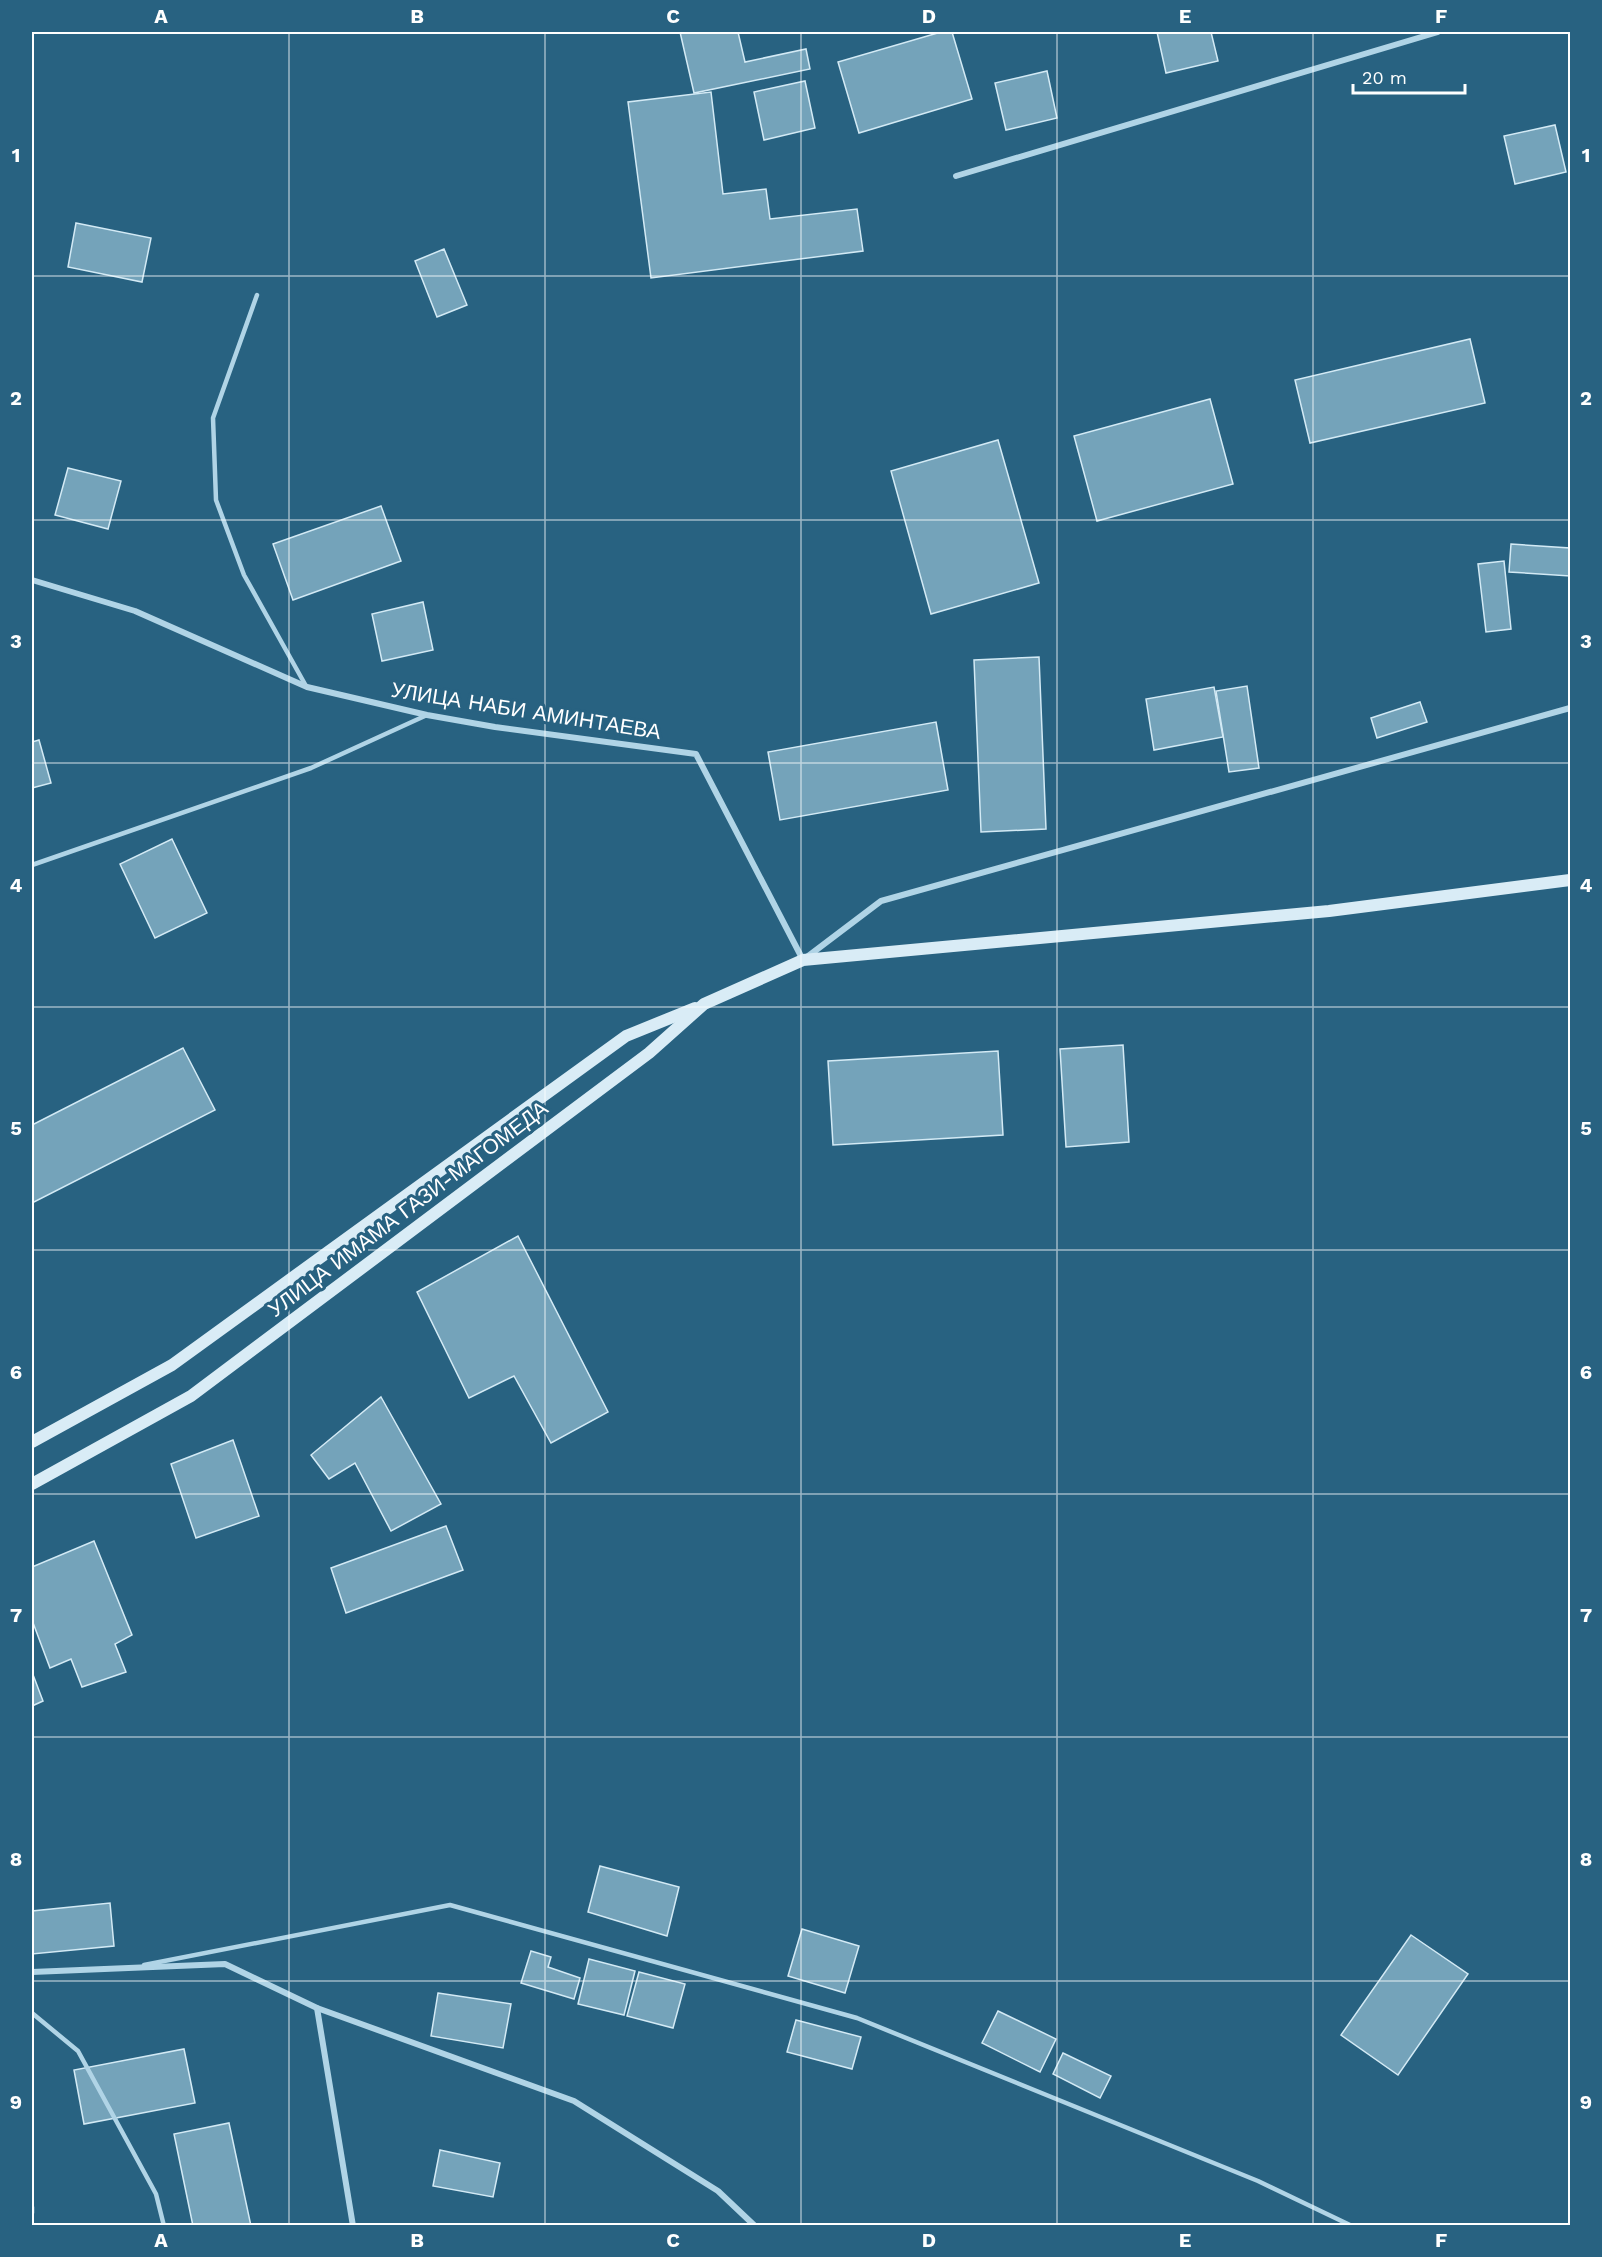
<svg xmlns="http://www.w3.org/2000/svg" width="1602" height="2257" font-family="'Work Sans',sans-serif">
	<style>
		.building { fill: #74a3ba; stroke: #d3eaf5; stroke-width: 1.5 }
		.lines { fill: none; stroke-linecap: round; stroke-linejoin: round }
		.service { stroke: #b0d4e6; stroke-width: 4.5 }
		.minor { stroke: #b0d4e6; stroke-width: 6 }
		.secondary { stroke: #d9ecf6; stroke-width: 12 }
		.grid { fill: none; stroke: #fff; stroke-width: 1.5; stroke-opacity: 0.55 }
		.labels { text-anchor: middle; stroke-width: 6; stroke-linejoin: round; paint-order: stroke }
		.street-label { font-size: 21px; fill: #fff; stroke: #286281 }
		.neatline { fill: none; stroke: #fff; stroke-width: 2 }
		.grid-label { font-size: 20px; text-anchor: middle; font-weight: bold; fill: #fff }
	</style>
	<rect width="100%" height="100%" fill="#286281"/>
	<!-- building -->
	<g class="building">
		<polygon points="680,32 738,32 745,62 806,49 810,69 694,93"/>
		<polygon points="941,32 952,32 972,99 859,133 838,62"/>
		<polygon points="1157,32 1211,32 1218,61 1166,73"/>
		<polygon points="1047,71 1057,118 1006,130 995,83"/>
		<polygon points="805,81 815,128 764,140 754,92"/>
		<polygon points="711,92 723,194 766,189 770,219 857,209 863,251 651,278 628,102"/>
		<polygon points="1555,125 1566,172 1515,184 1504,136"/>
		<polygon points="76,223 151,238 142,282 68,267"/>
		<polygon points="444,249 467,305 437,317 415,261"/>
		<polygon points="1470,339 1485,403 1310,443 1295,380"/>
		<polygon points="1210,399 1233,484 1097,521 1074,436"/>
		<polygon points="998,440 1039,583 931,614 891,471"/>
		<polygon points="68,468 121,481 108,529 55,515"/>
		<polygon points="381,506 401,561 293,600 273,544"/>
		<polygon points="1511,544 1570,548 1570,576 1509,572"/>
		<polygon points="1504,561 1511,629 1486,632 1478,564"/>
		<polygon points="423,602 433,650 382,661 372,614"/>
		<polygon points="1039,657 1046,829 981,832 974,660"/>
		<polygon points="1247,686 1259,768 1229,772 1216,691"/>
		<polygon points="1214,687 1223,737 1154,750 1146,699"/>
		<polygon points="1420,702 1427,722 1377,738 1371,718"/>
		<polygon points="936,722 948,790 780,820 768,752"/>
		<polygon points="39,740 51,783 32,788 32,742"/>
		<polygon points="172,839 207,913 155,938 120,864"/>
		<polygon points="1123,1045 1129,1142 1066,1147 1060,1049"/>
		<polygon points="183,1048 215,1110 32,1203 32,1125"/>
		<polygon points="998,1051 1003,1135 833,1145 828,1061"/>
		<polygon points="518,1236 608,1412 551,1443 514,1376 469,1398 417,1292"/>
		<polygon points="381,1397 441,1504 391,1531 355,1463 329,1479 311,1455"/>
		<polygon points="233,1440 259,1516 196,1538 171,1464"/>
		<polygon points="446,1526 463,1570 346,1613 331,1568"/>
		<polygon points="94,1541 132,1635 115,1644 126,1672 82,1687 71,1659 50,1668 32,1620 32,1567"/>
		<polygon points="32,1672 43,1701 32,1706"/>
		<polygon points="600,1866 679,1887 667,1936 588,1912"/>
		<polygon points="110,1903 114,1946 32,1954 32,1911"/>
		<polygon points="802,1929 859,1946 845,1993 788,1976"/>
		<polygon points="1411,1935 1468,1974 1398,2075 1341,2035"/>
		<polygon points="531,1951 551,1957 548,1967 580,1978 574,1999 521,1983"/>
		<polygon points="589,1959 635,1971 624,2015 578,2004"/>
		<polygon points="639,1972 685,1984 673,2028 627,2016"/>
		<polygon points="438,1993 511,2004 503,2048 431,2036"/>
		<polygon points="998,2011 1056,2039 1040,2072 982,2043"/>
		<polygon points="796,2020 861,2037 852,2069 787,2052"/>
		<polygon points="184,2049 195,2103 84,2124 74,2070"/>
		<polygon points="1063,2053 1111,2076 1100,2098 1053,2074"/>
		<polygon points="229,2123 251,2226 193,2226 174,2134"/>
		<polygon points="440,2150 500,2163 493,2197 433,2186"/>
	</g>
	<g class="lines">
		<!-- service -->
		<g class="service">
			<polyline points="257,295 213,418 216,500 244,575 306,686"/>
			<polyline points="32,865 311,768 427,715"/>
			<polyline points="144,1965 450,1905 857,2018 1258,2181 1352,2226"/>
			<polyline points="32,2013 78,2051 156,2194 164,2226"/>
			<polyline points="32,2207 32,2213"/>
		</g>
		<!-- minor -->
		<g class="minor">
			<polyline points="956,176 1438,32"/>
			<polyline points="32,580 135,611 307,687 427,715 495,727 696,754 803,960 881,901 1570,708"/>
			<polyline points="32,1972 225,1964 317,2008 574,2101 718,2191 755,2226"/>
			<polyline points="317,2008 353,2226"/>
		</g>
		<!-- secondary -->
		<g class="secondary">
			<polyline points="32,1442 172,1365 626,1036 695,1008"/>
			<polyline points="32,1484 191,1396 649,1053 704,1004 803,960 1329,911 1570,880"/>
		</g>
	</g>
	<!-- grid -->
	<path class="grid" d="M289,32v2194M545,32v2194M801,32v2194M1057,32v2194M1313,32v2194M32,276h1538M32,520h1538M32,763h1538M32,1007h1538M32,1250h1538M32,1494h1538M32,1737h1538M32,1981h1538"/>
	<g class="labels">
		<!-- street labels -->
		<g class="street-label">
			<text transform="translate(526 711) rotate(9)" y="7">УЛИЦА НАБИ АМИНТАЕВА</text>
			<text transform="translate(408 1209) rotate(-37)" y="7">УЛИЦА ИМАМА ГАЗИ-МАГОМЕДА</text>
		</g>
	</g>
	<!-- border -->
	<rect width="1602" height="2257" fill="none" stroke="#286281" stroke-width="66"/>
	<!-- scale -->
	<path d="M1353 84v9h112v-9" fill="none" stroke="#ffffff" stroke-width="3"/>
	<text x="1362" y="84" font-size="18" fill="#ffffff" stroke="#286281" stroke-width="4.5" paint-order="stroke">20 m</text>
	<rect x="33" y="33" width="1536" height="2191" class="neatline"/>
	<g class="grid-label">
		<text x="161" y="23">A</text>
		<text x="417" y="23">B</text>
		<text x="673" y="23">C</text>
		<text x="929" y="23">D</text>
		<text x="1185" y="23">E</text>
		<text x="1441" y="23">F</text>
		<text x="16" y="162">1</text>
		<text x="1586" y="162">1</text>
		<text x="16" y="405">2</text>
		<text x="1586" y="405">2</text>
		<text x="16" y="648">3</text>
		<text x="1586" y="648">3</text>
		<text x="16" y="892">4</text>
		<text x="1586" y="892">4</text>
		<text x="16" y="1135">5</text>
		<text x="1586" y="1135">5</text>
		<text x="16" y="1379">6</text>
		<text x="1586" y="1379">6</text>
		<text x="16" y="1622">7</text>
		<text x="1586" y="1622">7</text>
		<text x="16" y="1866">8</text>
		<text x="1586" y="1866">8</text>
		<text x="16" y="2109">9</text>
		<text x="1586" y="2109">9</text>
		<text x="161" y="2247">A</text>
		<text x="417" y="2247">B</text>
		<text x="673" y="2247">C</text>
		<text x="929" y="2247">D</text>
		<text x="1185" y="2247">E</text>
		<text x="1441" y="2247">F</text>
	</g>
</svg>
